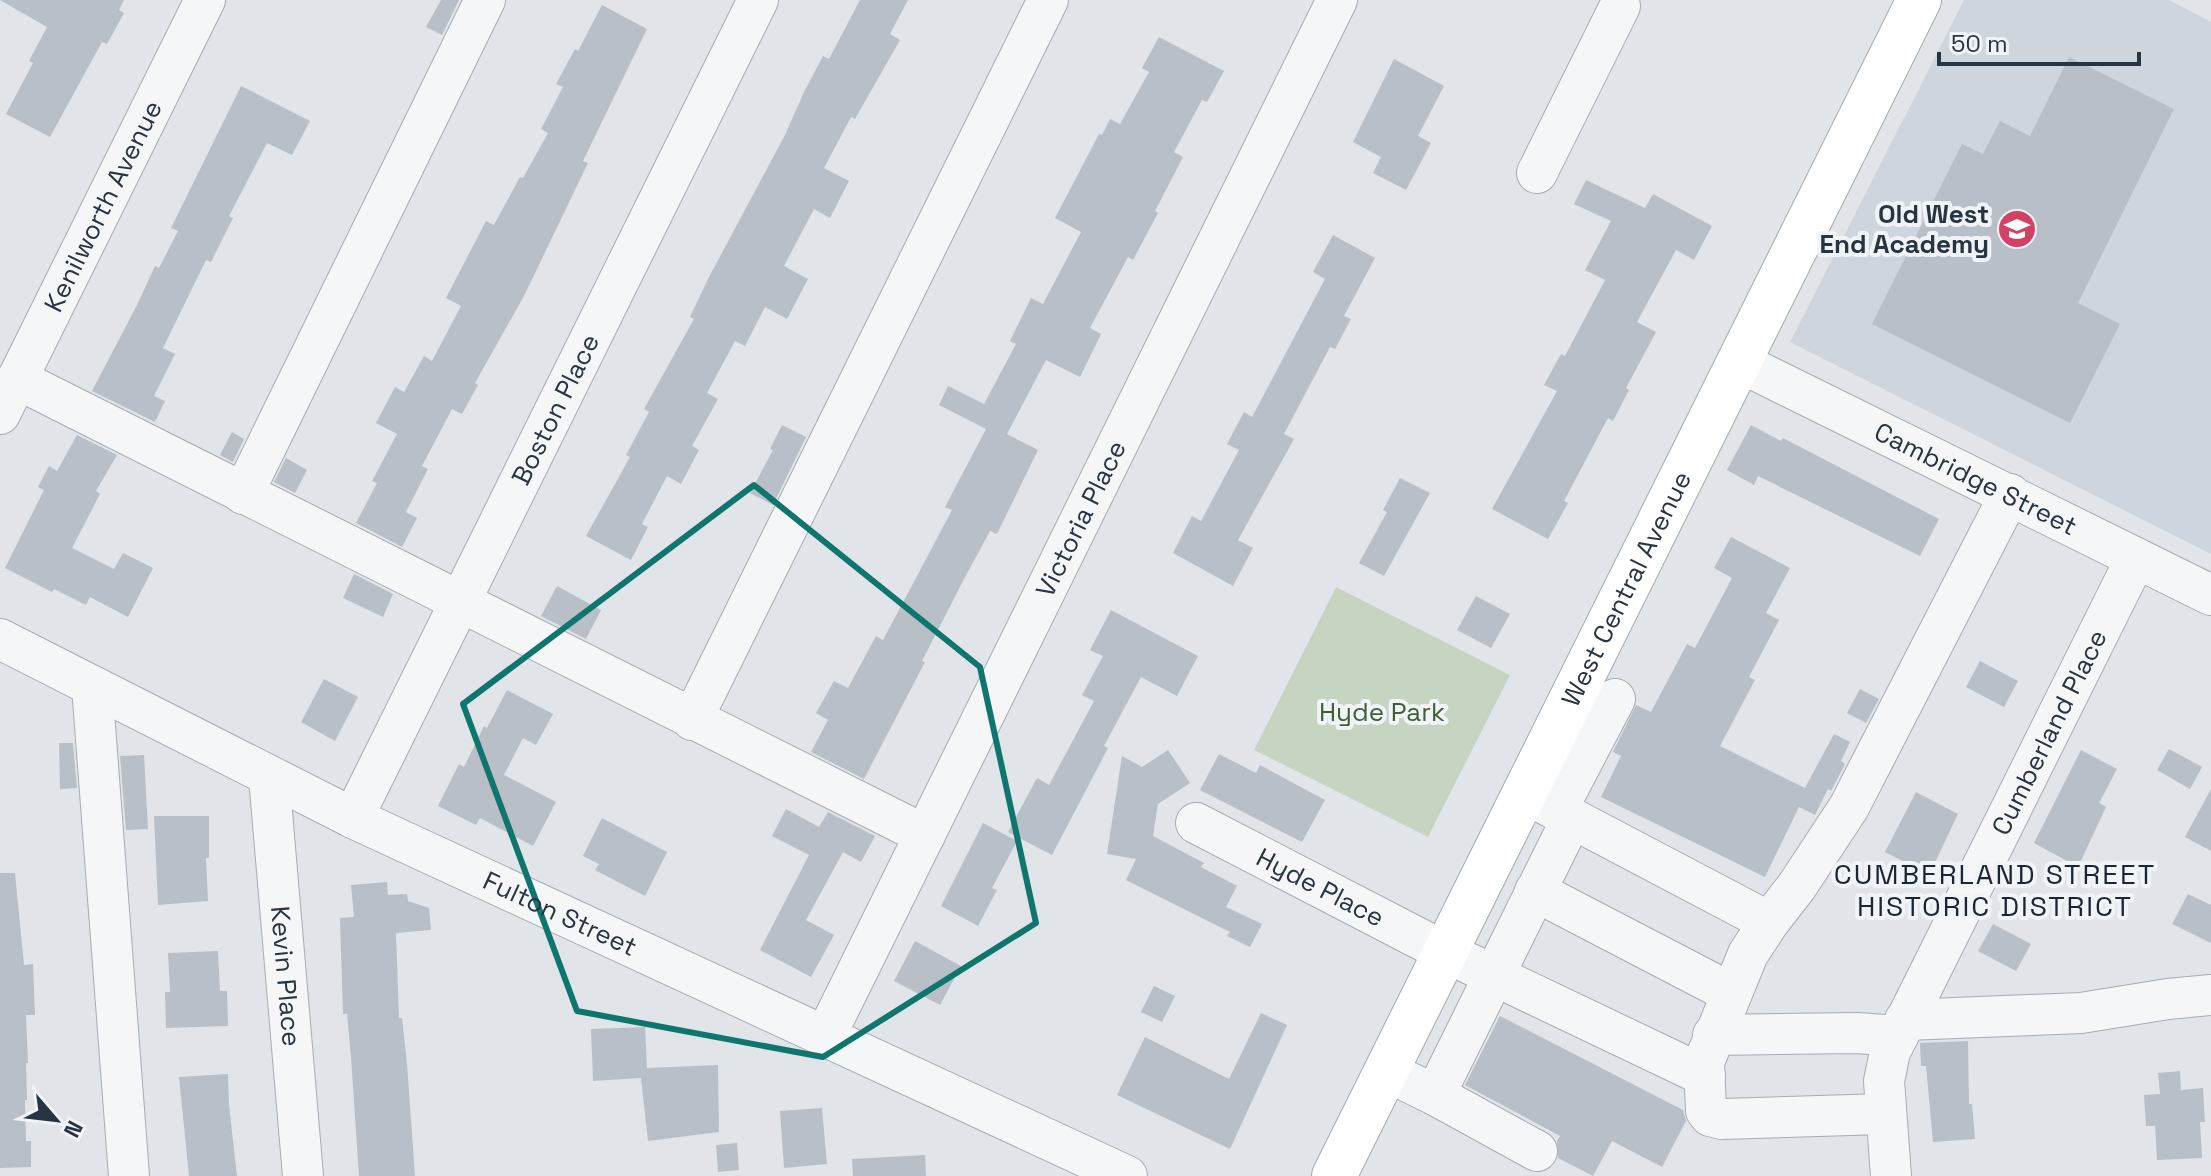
<svg xmlns="http://www.w3.org/2000/svg" width="2211" height="1176" font-family="'Space Grotesk',sans-serif">
	<style>
		.built { fill: #cfd5dc }
		.green { fill: #c8d4c2 }
		.building { fill: #b8bfc7 }
		.lines { fill: none; stroke-linecap: round; stroke-linejoin: round }
		.minor-casing { stroke: #a6acb4; stroke-width: 42 }
		.major-casing { stroke: #a0abb6; stroke-width: 46 }
		.minor { stroke: #f4f6f8; stroke-width: 40 }
		.major { stroke: #fff; stroke-width: 44 }
		.marked { fill: none; stroke: #0f766e; stroke-width: 6; stroke-linejoin: round }
		.labels { text-anchor: middle; stroke-width: 8; stroke-linejoin: round; paint-order: stroke }
		.street-label { font-size: 26px; fill: #283442; stroke: #f1f4f7 }
		.poi-label { font-size: 26px; font-weight: bold; fill: #283442; stroke: #f1f4f7; text-anchor: end }
		.park-label { font-size: 26px; fill: #415f35; stroke: #f1f4f7 }
		.neighbourhood-label { font-size: 28px; letter-spacing: 2px; fill: #1b2533; stroke: #f1f4f7 }
	</style>
	<rect width="100%" height="100%" fill="#e1e5ea"/>
	<!-- built -->
	<polygon class="built" points="1964,0 2169,0 2211,22 2211,554 1790,342"/>
	<!-- green -->
	<polygon class="green" points="1336,587 1510,675 1428,837 1254,750"/>
	<!-- building -->
	<g class="building">
		<polygon points="0,0 124,0 119,10 124,13 107,44 102,42 50,137 6,114 33,63 29,61 47,27"/>
		<polygon points="441,0 459,0 442,35 426,27"/>
		<polygon points="860,0 908,0 890,34 900,40 855,119 851,117 824,168 849,181 830,218 814,209 784,266 808,279 787,319 765,307 745,346 735,341 707,393 718,399 692,446 699,450 681,484 667,476 642,524 648,527 631,560 586,536 630,457 626,455 649,412 644,409 694,319 690,317 709,277 785,135 804,92 823,56 829,59"/>
		<polygon points="602,5 647,29 583,161 588,163 524,296 475,383 478,385 462,414 452,409 422,466 428,469 406,512 417,518 402,547 356,523 377,483 372,481 397,434 376,423 395,387 404,392 424,356 432,361 461,306 446,298 486,221 494,225 520,177 523,178 548,133 541,129 563,87 556,84 575,49 578,51"/>
		<polygon points="1159,37 1224,71 1207,102 1202,100 1174,152 1183,157 1155,211 1158,213 1133,260 1128,257 1090,328 1101,334 1080,377 1046,360 1007,434 1038,450 997,534 990,531 963,581 922,661 925,662 864,779 811,752 828,720 816,713 834,681 848,688 876,636 883,640 952,510 945,507 986,429 939,405 948,386 984,404 1016,344 1010,341 1031,298 1043,304 1081,232 1055,218 1099,134 1102,135 1110,119 1120,124 1149,72 1142,68"/>
		<polygon points="2069,57 2174,109 2078,303 2120,324 2070,423 1872,324 1962,144 1983,154 2000,121 2030,136"/>
		<polygon points="1394,59 1444,86 1418,136 1431,143 1406,190 1373,173 1381,157 1353,142"/>
		<polygon points="241,86 310,121 292,155 267,143 229,216 233,218 211,262 206,260 163,348 175,354 154,396 165,401 155,422 92,391 137,305 155,266 159,268 178,231 171,228"/>
		<polygon points="1586,180 1645,208 1653,194 1712,226 1694,260 1676,250 1637,322 1656,332 1626,388 1629,390 1613,421 1608,418 1564,501 1568,503 1548,539 1492,509 1557,391 1544,385 1561,354 1565,356 1605,280 1585,270 1611,221 1574,204"/>
		<polygon points="1333,235 1375,258 1344,316 1351,319 1335,349 1330,347 1284,434 1294,439 1238,540 1253,548 1233,586 1173,553 1192,516 1201,521 1239,450 1227,444 1244,412 1252,417 1325,279 1313,272"/>
		<polygon points="782,425 806,437 773,505 750,493 773,450 770,449"/>
		<polygon points="1751,425 1781,441 1783,438 1939,519 1920,556 1758,476 1754,485 1727,470"/>
		<polygon points="232,432 244,439 233,462 220,455"/>
		<polygon points="77,435 117,455 96,491 100,494 72,548 114,569 123,553 153,568 128,617 90,597 86,605 54,589 52,592 5,568 44,490 38,487 49,466 57,471"/>
		<polygon points="286,458 307,470 295,493 274,482"/>
		<polygon points="1400,478 1430,493 1384,576 1359,563 1387,512 1383,510"/>
		<polygon points="1731,537 1790,568 1766,613 1779,620 1749,677 1755,680 1720,746 1805,788 1834,734 1850,742 1841,761 1845,764 1831,791 1828,789 1815,815 1799,807 1765,877 1601,797 1621,756 1613,752 1636,705 1651,712 1687,644 1695,648 1732,578 1714,568"/>
		<polygon points="354,574 393,594 383,617 343,598"/>
		<polygon points="557,586 601,610 586,639 541,616"/>
		<polygon points="1476,596 1510,614 1491,648 1457,630"/>
		<polygon points="1111,610 1198,656 1177,696 1141,677 1104,746 1108,748 1052,855 1008,832 1037,778 1049,785 1094,701 1082,695 1103,656 1090,650"/>
		<polygon points="1980,661 2018,681 2004,707 1966,687"/>
		<polygon points="324,679 358,697 335,741 301,722"/>
		<polygon points="1860,689 1879,699 1866,723 1847,713"/>
		<polygon points="507,690 553,714 536,745 523,738 504,775 556,802 533,846 480,818 476,825 438,806 459,764 464,767 484,726 487,728"/>
		<polygon points="59,743 73,743 77,788 60,789"/>
		<polygon points="2169,749 2202,767 2190,789 2157,770"/>
		<polygon points="1168,750 1190,783 1158,804 1153,836 1204,863 1201,867 1237,886 1226,907 1262,924 1250,947 1227,936 1230,932 1126,880 1136,859 1107,854 1122,756 1142,767"/>
		<polygon points="2081,750 2117,769 2099,803 2106,807 2078,867 2034,843"/>
		<polygon points="1219,754 1256,773 1260,765 1325,800 1302,842 1200,790"/>
		<polygon points="144,755 148,829 126,830 120,756"/>
		<polygon points="2211,789 2211,851 2185,837"/>
		<polygon points="1916,792 1958,814 1929,875 1885,852"/>
		<polygon points="786,809 819,827 828,812 875,836 861,862 843,852 806,920 834,935 811,977 760,950 809,855 772,836"/>
		<polygon points="154,816 209,816 209,858 206,858 208,901 158,905"/>
		<polygon points="602,818 667,852 645,896 595,870 599,864 583,856"/>
		<polygon points="983,823 1017,841 992,888 997,890 978,926 941,906"/>
		<polygon points="0,873 15,873 24,965 33,964 35,1015 26,1015 28,1063 26,1063 27,1100 25,1100 26,1141 31,1141 31,1167 0,1168"/>
		<polygon points="387,882 388,895 407,894 408,901 429,908 431,930 396,933 399,1018 402,1018 407,1064 415,1176 359,1176 351,1057 347,1014 343,1014 340,918 354,917 351,885"/>
		<polygon points="2188,894 2211,905 2211,943 2172,924"/>
		<polygon points="1993,924 2031,944 2016,971 1978,951"/>
		<polygon points="915,941 961,966 940,1005 894,981"/>
		<polygon points="218,951 220,991 227,991 228,1026 166,1028 165,992 170,992 168,953"/>
		<polygon points="1154,986 1175,996 1162,1022 1141,1012"/>
		<polygon points="1261,1013 1287,1025 1230,1149 1117,1095 1145,1037 1229,1079"/>
		<polygon points="1500,1016 1683,1110 1686,1121 1662,1167 1612,1141 1593,1176 1558,1158 1557,1141 1560,1136 1465,1085"/>
		<polygon points="645,1027 647,1068 718,1065 719,1132 648,1141 641,1078 593,1081 591,1029"/>
		<polygon points="1968,1041 1969,1104 1972,1104 1975,1139 1933,1142 1926,1066 1921,1066 1920,1043"/>
		<polygon points="2180,1071 2181,1090 2203,1088 2205,1122 2200,1122 2202,1158 2157,1160 2155,1126 2146,1126 2144,1095 2160,1094 2158,1073"/>
		<polygon points="228,1074 229,1105 237,1176 189,1176 179,1077"/>
		<polygon points="822,1108 827,1164 784,1168 780,1111"/>
		<polygon points="737,1143 739,1170 718,1172 716,1145"/>
		<polygon points="925,1155 926,1176 853,1176 852,1159"/>
	</g>
	<g class="lines">
		<defs>
			<g id="minor">
				<polyline points="1537,173 1620,6"/>
				<path id="s1" d="M1739,362l472,233"/>
				<polyline points="17,379 925,835"/>
				<path id="s2" d="M0,414l205,-414"/>
				<polyline points="243,494 485,0"/>
				<path id="s3" d="M0,639l353,179 774,358"/>
				<polyline points="92,686 129,1176"/>
				<polyline points="692,720 1048,0"/>
				<path id="s4" d="M269,777l34,399"/>
				<polyline points="1524,793 1769,922"/>
				<polyline points="1557,810 1615,699"/>
				<path id="s5" d="M353,818l405,-818"/>
				<path id="s6" d="M1196,823l249,129 260,124"/>
				<polyline points="1535,891 1731,993"/>
				<polyline points="1905,1020 2081,1013 2168,999 2211,995"/>
				<polyline points="1713,1035 1857,1033 1898,1036"/>
				<path id="s7" d="M825,1037l512,-1037"/>
				<polyline points="1386,1071 1435,1095 1572,818"/>
				<polyline points="1435,1095 1537,1151"/>
				<polyline points="1884,1114 1722,1119 1710,1116 1706,1111 1704,1062 1748,954 1769,922 1797,886 1849,807 2010,494"/>
				<path id="s8" d="M1891,1176l-7,-95 6,-29 246,-494"/>
			</g>
			<g id="major">
				<path id="s9" d="M1334,1176l585,-1176"/>
			</g>
		</defs>
		<!-- minor casing -->
		<use href="#minor" class="minor-casing"/>
		<!-- major casing -->
		<use href="#major" class="major-casing"/>
		<!-- minor -->
		<use href="#minor" class="minor"/>
		<!-- major -->
		<use href="#major" class="major"/>
	</g>
	<!-- marked area -->
	<path class="marked" d="M754,485l226,182 56,256 -213,134 -246,-46 -114,-307z"/>
	<!-- icons -->
	<defs>
		<symbol id="school-disc" viewBox="-11 -11 22 22"><circle r="9.5" fill="#d34265" stroke="#f1f4f7"/><path d="M0-5L7-2L0 1L-7-2ZM-4 1L0 2.5L4 1V4Q0 6-4 4Z" fill="#fff"/></symbol>
	</defs>
	<g fill-rule="evenodd">
		<use href="#school-disc" x="1995" y="207" width="44" height="44"/>
	</g>
	<g class="labels">
		<!-- street labels -->
		<g class="street-label">
			<text dy="9" stroke="none"><textPath href="#s2" startOffset="232">Kenilworth Avenue</textPath></text>
			<text dy="9" stroke="none"><textPath href="#s5" startOffset="456">Boston Place</textPath></text>
			<text dy="9" stroke="none"><textPath href="#s1" startOffset="264">Cambridge Street</textPath></text>
			<text dy="9" stroke="none"><textPath href="#s7" startOffset="578">Victoria Place</textPath></text>
			<text dy="9" stroke="none"><textPath href="#s9" startOffset="656">West Central Avenue</textPath></text>
			<text dy="9" stroke="none"><textPath href="#s8" startOffset="482">Cumberland Place</textPath></text>
			<text dy="9" stroke="none"><textPath href="#s6" startOffset="140">Hyde Place</textPath></text>
			<text dy="9" stroke="none"><textPath href="#s3" startOffset="624">Fulton Street</textPath></text>
			<text dy="9" stroke="none"><textPath href="#s4" startOffset="200">Kevin Place</textPath></text>
		</g>
		<!-- poi labels -->
		<g class="poi-label">
			<text x="1989" y="223">Old West<tspan x="1989" dy="30">End Academy</tspan></text>
		</g>
		<!-- park labels -->
		<g class="park-label">
			<text x="1382" y="721">Hyde Park</text>
		</g>
		<!-- neighbourhood labels -->
		<g class="neighbourhood-label">
			<text x="1995" y="884">CUMBERLAND STREET<tspan x="1995" dy="32">HISTORIC DISTRICT</tspan></text>
		</g>
	</g>
	<!-- north arrow -->
	<g transform="translate(56 1120) rotate(118)" stroke="#f1f4f7" stroke-width="6" paint-order="stroke">
	<path d="M0-6L14 30L0 20L-14 30Z" fill="#283442"/>
	<text y="-12" font-size="22" font-weight="bold" text-anchor="middle" fill="#283442">N</text>
	</g>
	<!-- scale -->
	<path d="M1939 52v12h200v-12" fill="none" stroke="#283442" stroke-width="4"/>
	<text x="1951" y="52" font-size="24" fill="#283442" stroke="#f1f4f7" stroke-width="6" paint-order="stroke">50 m</text>
</svg>
